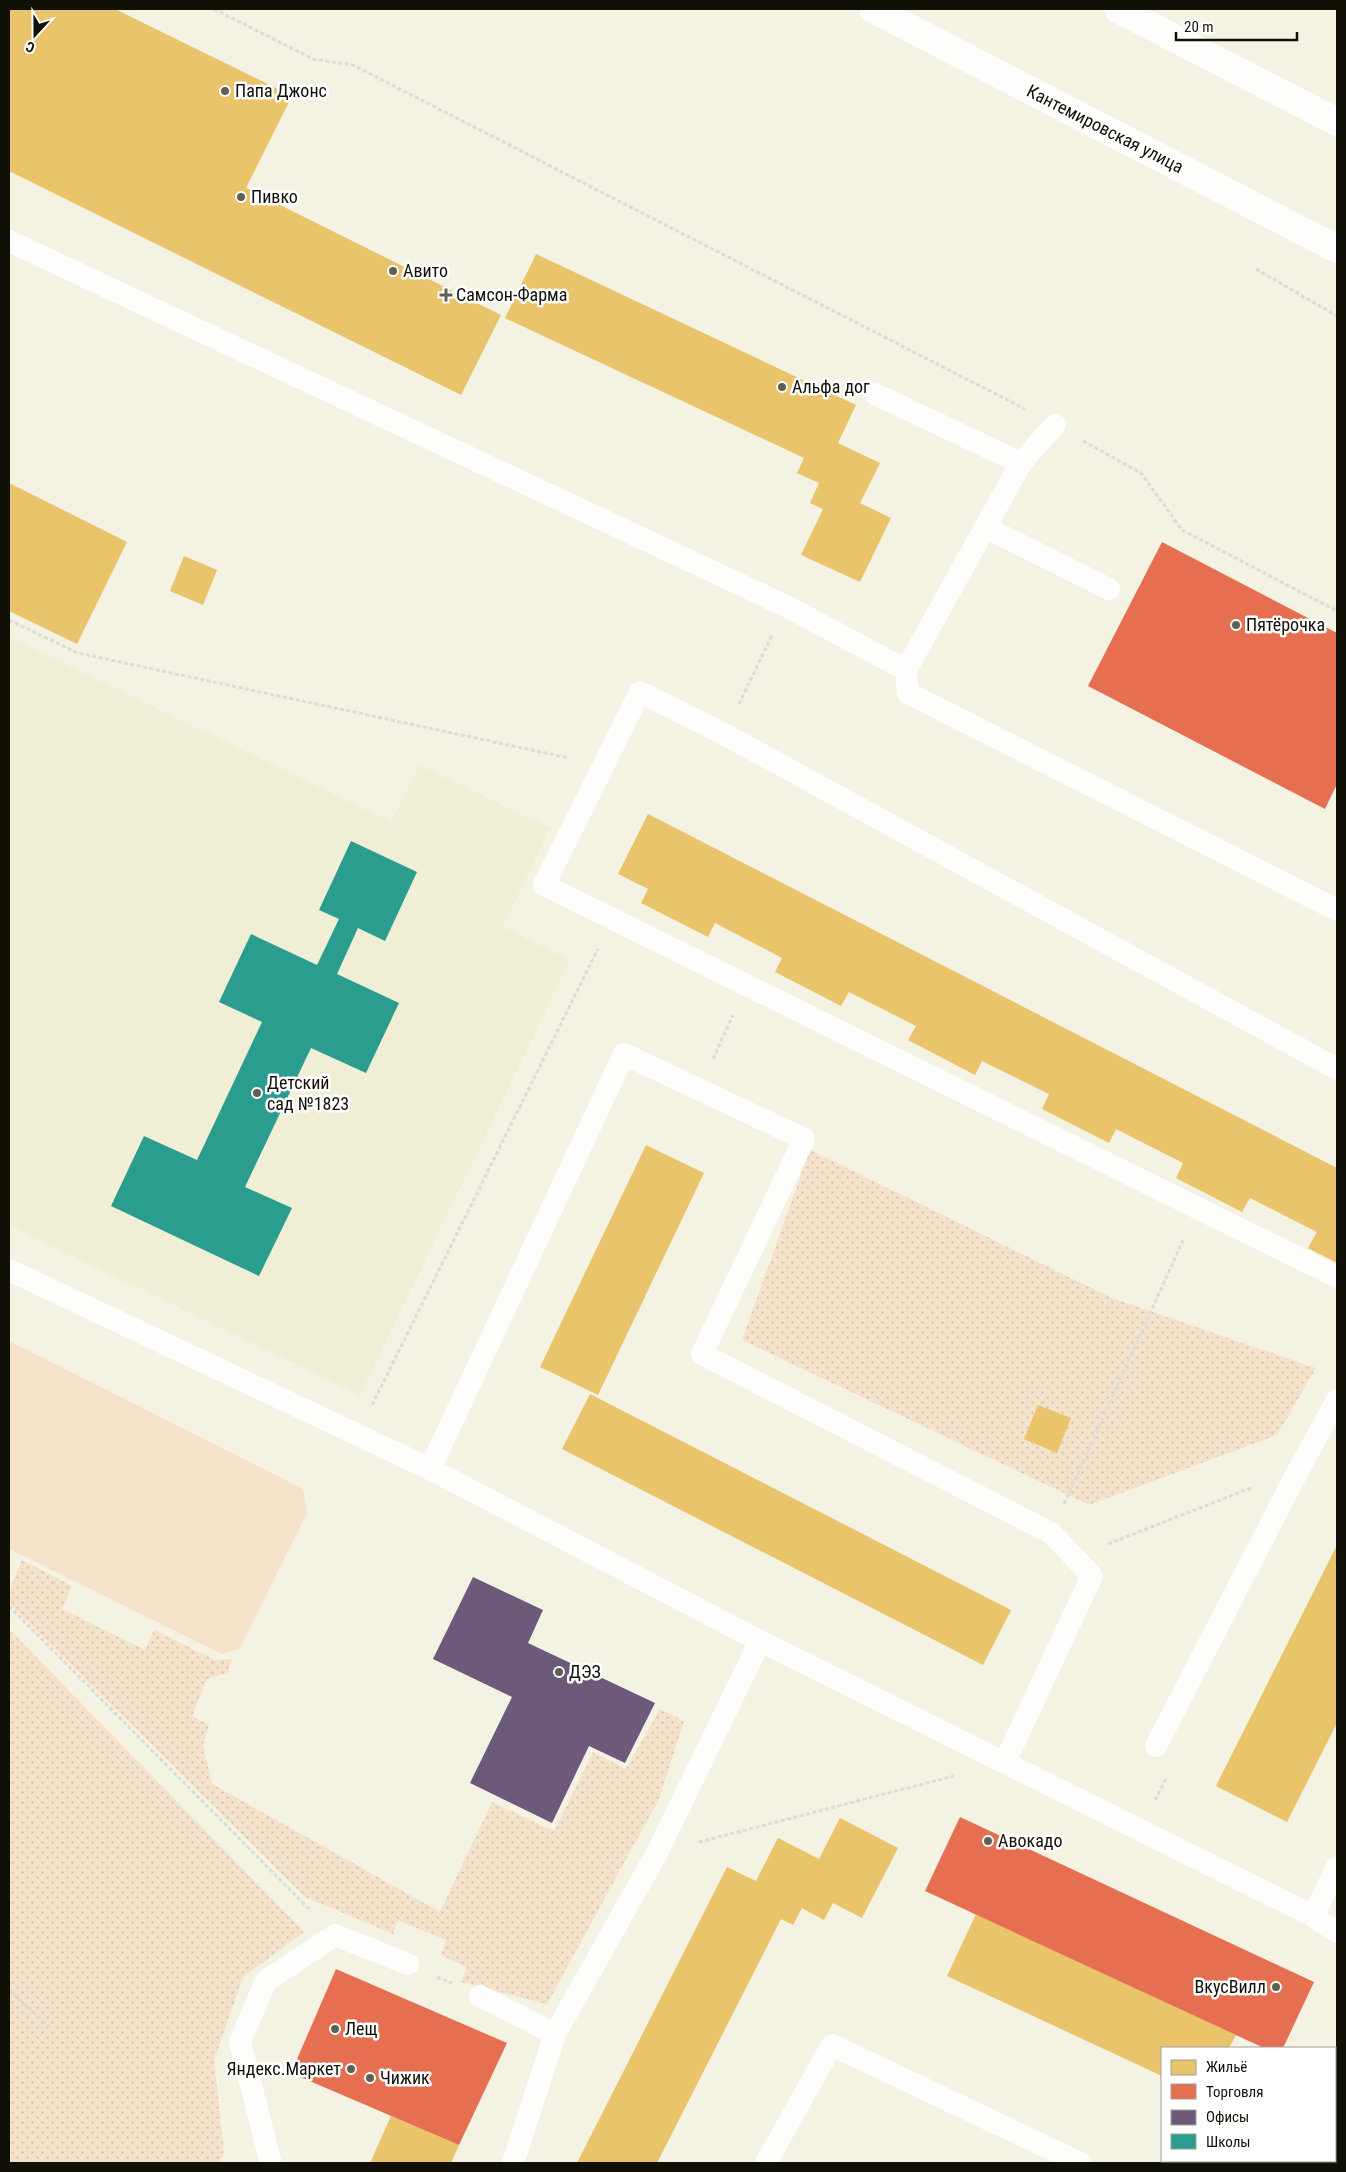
<svg xmlns="http://www.w3.org/2000/svg" width="1346" height="2172" font-family="'Roboto Condensed',sans-serif">
	<style>
		.built { fill: #f0efd5 }
		.grass { fill: url(#grass-dots) }
		.pitch { fill: #f5e2ca }
		.homes { fill: #e9c46a }
		.shops { fill: #e76f51 }
		.offices { fill: #6d597a }
		.schools { fill: #2a9d8f }
		.lines { fill: none; stroke-linecap: round; stroke-linejoin: round }
		.path { stroke: #dcdcd8; stroke-width: 3; stroke-dasharray: 4 2.5; stroke-linecap: butt }
		.lane { stroke: #fdfdfb; stroke-width: 22 }
		.primary { stroke: #fdfdfb; stroke-width: 28 }
		.poi-dot { fill: #605f54; stroke: #fff; stroke-width: 2 }
		.labels { text-anchor: middle; stroke-width: 5; stroke-linejoin: round; paint-order: stroke }
		.poi-label { font-size: 18px; fill: #111007; stroke: #fff; text-anchor: start }
		.street-label { font-size: 18px; fill: #111007; stroke: #fff }
	</style>
	<defs>
		<pattern id="grass-dots" width="8" height="8" patternUnits="userSpaceOnUse" patternTransform="scale(1.25)"><rect width="8" height="8" fill="#f5e2ca"/><path d="M2 2h.1M6 6h.1" fill="none" stroke="#d1c1ac" stroke-width="1.8" stroke-linecap="round"/></pattern>
	</defs>
	<rect width="100%" height="100%" fill="#f3f2e3"/>
	<!-- built -->
	<polygon class="built" points="9,637 391,822 419,765 550,828 503,927 570,960 360,1395 9,1225"/>
	<!-- grass -->
	<g class="grass">
		<polygon points="810,1150 1112,1298 1316,1368 1277,1435 1089,1505 742,1340"/>
		<polygon points="22,1560 72,1586 62,1609 145,1650 154,1630 215,1660 232,1659 227,1673 207,1679 192,1716 209,1725 203,1746 212,1784 440,1912 492,1802 554,1831 593,1752 626,1769 660,1709 684,1721 659,1799 547,2004 461,1982 467,1967 441,1955 446,1940 398,1920 393,1934 305,1897 9,1603 9,1592"/>
		<polygon points="9,1629 304,1932 243,1977 214,2060 224,2151 219,2163 9,2163"/>
	</g>
	<!-- pitch -->
	<polygon class="pitch" points="9,1341 303,1489 307,1513 240,1648 222,1654 9,1549"/>
	<!-- homes -->
	<g class="homes">
		<polygon points="9,9 115,9 292,96 246,188 501,315 461,395 9,171"/>
		<polygon points="536,254 856,405 838,443 880,463 860,503 891,518 860,582 801,555 823,509 810,503 819,483 797,473 804,458 505,318"/>
		<polygon points="9,483 127,542 77,644 9,611"/>
		<polygon points="184,556 217,570 203,605 170,591"/>
		<polygon points="648,814 1337,1168 1337,1263 1308,1248 1317,1232 1250,1198 1242,1212 1176,1178 1183,1163 1116,1129 1109,1143 1042,1109 1049,1094 982,1061 975,1075 908,1040 916,1026 849,992 841,1006 775,972 782,958 715,923 708,937 641,903 648,889 618,874"/>
		<polygon points="646,1145 704,1173 598,1395 540,1367"/>
		<polygon points="590,1394 1011,1610 983,1665 562,1449"/>
		<polygon points="1038,1405 1071,1418 1057,1453 1024,1439"/>
		<polygon points="1337,1545 1337,1723 1287,1822 1216,1786"/>
		<polygon points="840,1818 898,1848 862,1918 833,1903 824,1920 802,1908 793,1925 781,1919 657,2163 577,2163 727,1867 756,1881 778,1838 819,1859"/>
		<polygon points="976,1914 1236,2035 1229,2048 1162,2048 1162,2076 947,1976"/>
		<polygon points="391,2116 459,2145 451,2163 370,2163"/>
	</g>
	<!-- shops -->
	<g class="shops">
		<polygon points="1162,542 1337,633 1337,784 1325,809 1088,686"/>
		<polygon points="960,1817 1314,1982 1283,2048 1264,2048 925,1891"/>
		<polygon points="336,1969 507,2043 459,2145 291,2073"/>
	</g>
	<!-- offices -->
	<polygon class="offices" points="473,1577 543,1610 528,1643 655,1703 625,1763 589,1746 552,1823 470,1783 512,1697 433,1659"/>
	<!-- schools -->
	<polygon class="schools" points="351,841 417,872 385,941 358,928 337,974 399,1003 366,1073 311,1048 245,1187 292,1208 259,1276 111,1206 144,1136 197,1160 262,1022 219,1002 251,934 317,965 339,919 319,910"/>
	<g class="lines">
		<!-- path -->
		<g class="path">
			<polyline points="214,9 313,59 353,65 1025,409"/>
			<polyline points="1256,269 1337,316"/>
			<polyline points="1083,441 1141,473 1182,530 1337,611"/>
			<polyline points="9,620 78,653 569,758"/>
			<polyline points="739,704 772,635"/>
			<polyline points="713,1059 733,1015"/>
			<polyline points="372,1405 598,949"/>
			<polyline points="1064,1504 1184,1238"/>
			<polyline points="1108,1544 1251,1488"/>
			<polyline points="9,1606 311,1911"/>
			<polyline points="1155,1800 1167,1777"/>
			<polyline points="699,1842 954,1776"/>
			<polyline points="437,1977 452,1983"/>
			<polyline points="9,1990 50,2027"/>
		</g>
		<!-- lane -->
		<g class="lane">
			<polyline points="9,241 786,606 906,670 1021,463 1055,425"/>
			<polyline points="875,394 1021,463"/>
			<polyline points="985,527 1109,589"/>
			<polyline points="906,670 908,693 1337,910"/>
			<polyline points="1337,1069 724,734 640,692 544,885 1337,1277"/>
			<polyline points="9,1270 430,1469 760,1641 1313,1916 1337,1932"/>
			<polyline points="430,1469 624,1054 804,1139 702,1354 1051,1533 1092,1576 1005,1762"/>
			<polyline points="1156,1746 1299,1469 1337,1400"/>
			<polyline points="1313,1916 1337,1867"/>
			<polyline points="480,1996 555,2034 657,1853 760,1641"/>
			<polyline points="1335,2083 1337,2078"/>
			<polyline points="269,2163 270,2160 240,2042 266,1981 335,1935 408,1964"/>
			<polyline points="513,2163 555,2034"/>
			<polyline points="766,2163 832,2045 1080,2163"/>
			<polyline points="1291,2163 1293,2161"/>
		</g>
		<!-- primary -->
		<g class="primary">
			<polyline points="873,9 1337,249"/>
			<polyline points="1118,9 1337,122"/>
		</g>
	</g>
	<!-- markers -->
	<g class="poi-dot">
		<circle cx="225" cy="91" r="5"/>
		<circle cx="241" cy="197" r="5"/>
		<circle cx="393" cy="271" r="5"/>
		<path d="M443.5 287.5h5v5h5v5h-5v5h-5v-5h-5v-5h5z"/>
		<circle cx="782" cy="387" r="5"/>
		<circle cx="1236" cy="625" r="5"/>
		<circle cx="257" cy="1093" r="5"/>
		<circle cx="559" cy="1672" r="5"/>
		<circle cx="988" cy="1841" r="5"/>
		<circle cx="1276" cy="1987" r="5"/>
		<circle cx="335" cy="2029" r="5"/>
		<circle cx="351" cy="2069" r="5"/>
		<circle cx="370" cy="2078" r="5"/>
	</g>
	<g class="labels">
		<!-- poi labels -->
		<g class="poi-label">
			<text x="235" y="97">Папа Джонс</text>
			<text x="251" y="203">Пивко</text>
			<text x="403" y="277">Авито</text>
			<text x="456" y="301">Самсон-Фарма</text>
			<text x="792" y="393">Альфа дог</text>
			<text x="1246" y="631">Пятёрочка</text>
			<text x="267" y="1089">Детский<tspan x="267" dy="21">сад №1823</tspan></text>
			<text x="569" y="1678">ДЭЗ</text>
			<text x="998" y="1847">Авокадо</text>
			<text x="1266" y="1993" text-anchor="end">ВкусВилл</text>
			<text x="345" y="2035">Лещ</text>
			<text x="341" y="2075" text-anchor="end">Яндекс.Маркет</text>
			<text x="380" y="2084">Чижик</text>
		</g>
		<!-- street labels -->
		<g class="street-label">
			<text transform="translate(1105 129) rotate(27)" y="6">Кантемировская улица</text>
		</g>
	</g>
	<!-- border -->
	<rect width="1346" height="2172" fill="none" stroke="#111007" stroke-width="20"/>
	<!-- legend -->
	<rect x="1161" y="2047" width="175" height="115" fill="#ffffff" stroke="#a09f9c"/>
	<rect x="1171" y="2060" width="25" height="15" fill="#e9c46a" stroke="#a09f9c"/>
	<text x="1206" y="2072" font-size="15" fill="#111007">Жильё</text>
	<rect x="1171" y="2084" width="25" height="15" fill="#e76f51" stroke="#a09f9c"/>
	<text x="1206" y="2097" font-size="15" fill="#111007">Торговля</text>
	<rect x="1171" y="2110" width="25" height="15" fill="#6d597a" stroke="#a09f9c"/>
	<text x="1206" y="2122" font-size="15" fill="#111007">Офисы</text>
	<rect x="1171" y="2134" width="25" height="15" fill="#2a9d8f" stroke="#a09f9c"/>
	<text x="1206" y="2147" font-size="15" fill="#111007">Школы</text>
	<!-- north arrow -->
	<g transform="translate(35 35) rotate(201)" stroke="#ffffff" stroke-width="4" paint-order="stroke">
	<path d="M0-4L9 19L0 12L-9 19Z" fill="#111007"/>
	<text y="-8" font-size="14" font-weight="bold" text-anchor="middle" fill="#111007">С</text>
	</g>
	<!-- scale -->
	<path d="M1176 32v8h121v-8" fill="none" stroke="#111007" stroke-width="2.5"/>
	<text x="1184" y="32" font-size="15" fill="#111007" stroke="#ffffff" stroke-width="4" paint-order="stroke">20 m</text>
</svg>
